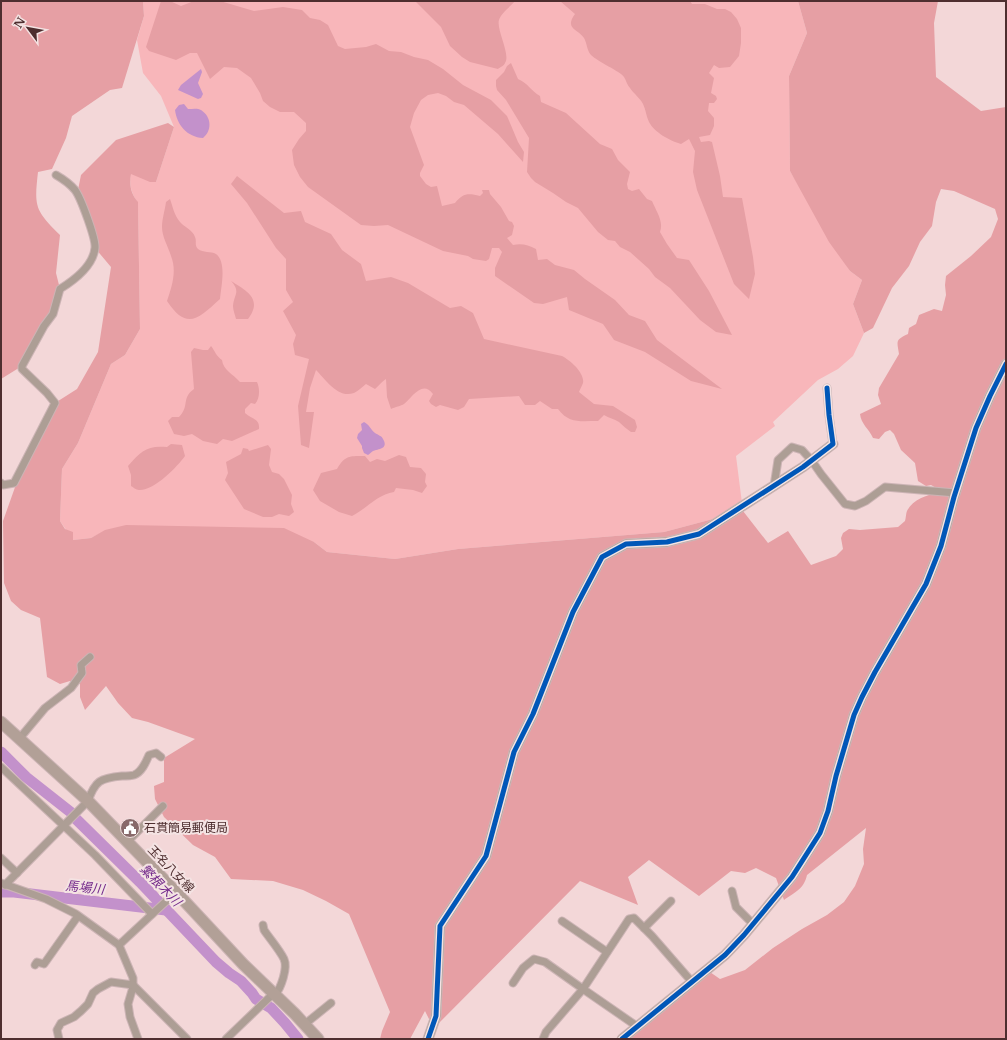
<svg xmlns="http://www.w3.org/2000/svg" width="1007" height="1040" font-family="'Libre Baskerville','Noto Sans JP',serif">
	<style>
		.green { fill: #f8b6ba }
		.forest { fill: #e69fa4 }
		.water { fill: #c391cb }
		.lines { fill: none; stroke-linecap: round; stroke-linejoin: round }
		.river { stroke: #c391cb; stroke-width: 11 }
		.minor-casing { stroke: #ccb4b5; stroke-width: 9 }
		.tertiary-casing { stroke: #ccb4b5; stroke-width: 11 }
		.primary-casing { stroke: #ccb4b5; stroke-width: 13 }
		.minor { stroke: #ad9e95; stroke-width: 7 }
		.tertiary { stroke: #ad9e95; stroke-width: 9 }
		.primary { stroke: #b2a097; stroke-width: 11 }
		.cycleway-casing { stroke: #f4e3e3; stroke-width: 8 }
		.cycleway { stroke: #0057b8; stroke-width: 5 }
		.labels { text-anchor: middle; stroke-width: 4; stroke-linejoin: round; paint-order: stroke }
		.poi-label { font-size: 12px; fill: #4e2e2f; stroke: #f4e3e3; text-anchor: start }
		.street-label { font-size: 12px; fill: #4e2e2f; stroke: #f4e3e3 }
		.water-label { font-size: 13px; font-style: italic; fill: #73298b; stroke: #f4e3e3 }
	</style>
	<rect width="100%" height="100%" fill="#f3d7d8"/>
	<!-- green -->
	<path class="green" d="M143,1h655l9,32 -18,43 1,95 60,100 12,9 -9,24 11,29 -11,23 -15,13 -20,11 -45,42 2,4 -39,30 7,55 -79,21 -206,17 -63,10 -68,-7 -13,-10 -209,-11 -14,7 -18,2 -13,-19 2,-52 16,-26 33,-79 14,-9 15,-26 -2,-126c-7,-10 -9,-19 -7,-30l25,9 18,-55 -13,-31 -18,-23 -6,-33 7,-24z"/>
	<!-- forest -->
	<g class="forest">
		<path d="M1,1h142l1,15 -22,72 -12,2 -38,26 -6,22 -14,31 -14,3c-4,35 -3,38 22,63l-4,38 4,16 -7,25 -31,52 -21,13z"/>
		<path d="M161,1h9l11,5 13,-5h26l34,10 29,-4 19,3 8,8 10,2 8,5 10,21 7,3 21,-2 10,-3 13,7 12,1 13,5 14,3 15,9 20,16 28,15 16,16 11,26 6,10 -1,10 -25,-28 -34,-29 -10,-3 -8,-6 -8,-3 -10,2 -7,5 -7,13 -4,14 14,38 -4,8v3l6,8 5,3 6,-1 5,20 13,-3c8,-10 13,-10 25,-7l3,-3 -1,-3h7l1,4 11,13 8,14 3,1 2,4 -2,9 -5,3 6,7c9,-2 15,0 23,4l2,11 9,-1 8,6 19,5 11,9 30,21 14,15 16,6 12,19 65,49 -31,-8 -46,-29 -31,-12 -11,-16 -34,-14 -2,-13 -24,7 -9,-1 -39,-27v-8l7,-16 -3,-4h-7l-3,11 -3,2 -13,-2 -5,-3 -25,-5 -55,-26 -14,1 -13,-1 -53,-38 -8,-10 -6,-12 -2,-15 7,-11 7,-8v-8l-12,-11h-14l-10,-5 -7,-6 -3,-8 -9,-15 -14,-10 -13,-1 -14,12 -13,-26h-7l-14,7 -27,-9 -3,-4z"/>
		<path d="M415,1h100c-5,6 -14,12 -16,19 -3,9 12,35 6,43 -1,3 -5,4 -7,6l-28,-7 -8,-5 -12,-11 -9,-19z"/>
		<path d="M560,1h130l2,3h13l12,5h8l6,3 6,7 4,9v15l-2,13 -9,11 -11,1 -5,-3 -5,8 5,5 -3,15 5,3 1,3 -3,4h-5l-1,8 6,7v8l-4,9 -11,2 2,5 8,-1 3,1 8,34 3,21 19,1 11,59 2,17 -6,25 -15,-15 -37,-94 -4,-18 2,-21 -6,-12 -8,5c-11,-3 -27,-12 -32,-22 -3,-6 -3,-12 -6,-18 -3,-6 -9,-10 -13,-16 -3,-3 -4,-8 -6,-11 -4,-6 -26,-15 -33,-22 -4,-4 -4,-12 -7,-17 -6,-9 -20,-9 -9,-24z"/>
		<path d="M798,1h140l-4,22 2,54 45,34 25,-4v932h-383l84,-69 13,9 25,-9 28,-22 29,-19 25,-14 17,-13 11,-16 9,-22 -1,-15 3,-21 -59,47c-3,14 -12,17 -23,25l-8,-22 -20,-10 -11,5 -14,-2 -32,25 -50,-36 -21,17 10,28 -58,-24 -142,143 -9,-5 -4,-8 -15,28h-30l2,-8 8,-19 -41,-98 -23,-13 -23,-11 -30,-9 -42,-2 -16,-22 -22,-12 -29,-28 -9,-18 -1,-13 10,-4v-24l31,-19 -47,-17 -16,-4 -14,-15 -12,-17 -21,24 -5,-13v-13l-10,-3 -10,3 -13,-7 -7,-59 -19,-8 -10,-9 -7,-18 -1,-62 21,-59 31,-59 22,-14 21,-37 13,-85 -16,-19 -17,-58 3,-15 35,-35 52,-17 6,4 -18,55h-6l-19,-8c-2,11 0,20 7,28l2,127 -15,26 -14,9 -33,79 -16,26 -2,52 5,8 8,3v8l18,-2 14,-8 21,-5 158,3 30,14 13,10 68,7 63,-10 206,-17 79,-21 25,32 20,-12 23,34 25,-9 7,-7 -2,-11 2,-5 6,-4 11,1 38,-3 7,-6c1,-3 1,-8 2,-10 5,-11 20,-16 30,-18 0,-5 -2,-6 -6,-8l-5,1 -8,-5 -3,-18 -14,-13 -7,-16 -4,-4 -5,2 -6,7 -6,-1c-4,-9 -12,-14 -13,-24l21,-10 -3,-9 1,-7 20,-34c-2,-13 -4,-14 9,-20l1,-6 7,-4 3,-9 15,-6 8,2 4,-16 -1,-10 1,-9 25,-20 20,-19 7,-18 -3,-10 -41,-18 -13,-2 -5,13 -4,24 -12,16 -11,24 -17,22 -19,40 -9,5 -11,-29 9,-24 -12,-9 -21,-29 -39,-71 -1,-95 18,-43z"/>
		<path d="M511,63l7,16c10,4 13,12 22,17l1,6 25,11 34,31 12,5 6,11 12,12 -3,12 1,5 4,2 7,-2 8,10 5,2c4,10 12,20 8,31l7,12 10,14 12,2 20,31 23,44 -16,-3 -16,-12 -30,-32 -15,-11 -6,-8 -19,-17 -10,-5 -5,-6 -7,-1 -10,-8 -20,-24 -12,-6 -13,-9 -18,-11 -4,-4 -4,-6 2,-34 -23,-38 -9,-10 -1,-4v-6l8,-8 3,-6z"/>
		<path d="M237,176l47,37 17,-2 4,11 26,12 11,16 19,14 5,17 25,-4 17,6 42,25 11,-2 12,7 11,26 78,17c8,4 23,17 21,27 -1,3 -3,6 -4,9l15,12 19,2 22,14 2,7 -2,5h-4c-4,-3 -8,-6 -12,-10 -5,-3 -10,-4 -15,-7l-6,6c-17,0 -29,3 -40,-12h-6l-12,-8 -5,4h-10l-6,-9 -50,3 -5,8 -6,3 -18,-5 -4,2 -5,-3 -2,-3 4,-7c-11,-15 -22,5 -29,10 -3,2 -9,3 -13,5l-4,-12 -1,-18c-5,3 -7,7 -11,10l-9,-5c-4,3 -8,7 -12,9 -16,6 -29,-14 -38,-23l-6,18 -4,24h8l-5,36 -8,-3 -3,-39 11,-47 -14,-4 -2,-11 3,-9 -13,-24 10,-9 -7,-12v-31l-10,-11 -29,-45 -16,-19z"/>
		<path d="M170,199c3,8 4,16 10,23 4,5 13,8 15,15 2,4 -1,8 3,12 5,4 13,2 18,5 11,8 5,33 4,45 -22,20 -33,32 -53,2 5,-15 10,-30 4,-45 -3,-10 -9,-19 -9,-29 0,-8 3,-17 4,-25z"/>
		<path d="M231,281c16,10 32,18 17,38h-12c-1,-4 -3,-9 -3,-13 1,-12 8,-14 -2,-25z"/>
		<path d="M211,346c4,5 5,10 11,14 1,10 11,14 18,22h17c3,7 3,16 -2,22l-4,-1 -6,6v4c6,6 15,5 14,16l-27,12 -9,-2 -6,5 -14,-3 -11,-7 -8,2 -10,-2 -6,-13 4,-4h7c11,-11 2,-19 15,-28l-3,-37 3,-4 9,2h5z"/>
		<path d="M171,444l11,1 3,11c-8,11 -31,35 -46,34 -3,0 -6,-3 -8,-4v-11l-3,-9c13,-15 19,-21 39,-19z"/>
		<polygon points="268,445 271,449 269,465 272,472 279,474 284,479 292,495 291,504 294,512 289,516 279,514 272,517 263,517 244,509 225,480 228,473 226,462 241,454 243,448 248,449 249,451"/>
		<path d="M399,455l7,2 4,10 11,1 5,6 -1,8 2,4 -5,7 -9,-3 -17,-2 -2,4c-16,2 -28,17 -42,24l-13,-4 -19,-11 -7,-11 8,-17 16,-4c8,-14 13,-13 28,-13l5,6 7,-3 8,2z"/>
	</g>
	<!-- water -->
	<g class="water">
		<polygon points="201,69 202,72 198,83 203,94 201,98 198,99 178,90 181,85"/>
		<path d="M184,104l4,5c4,0 10,-1 13,1 11,7 11,21 2,28 -16,-1 -26,-13 -28,-28l4,-5z"/>
		<path d="M364,422c6,3 6,7 11,11 3,2 7,3 8,6 6,10 -5,10 -10,12 -2,1 -3,3 -5,4l-4,-2 -2,-5v-2l-5,-8 1,-4 4,-4 -1,-6z"/>
	</g>
	<g class="lines">
		<!-- river -->
		<g class="river">
			<polyline points="1,752 26,777 73,814 74,817 140,882 216,962 229,973 241,981 252,993 256,999 271,1008 285,1023 298,1039"/>
			<polyline points="1,892 14,892 166,910"/>
		</g>
		<defs>
			<g id="minor">
				<polyline points="827,388 829,415 833,444"/>
				<path d="M1,483l2,2 11,-2 41,-80 -8,-10 -25,-24v-3l22,-40 9,-12 7,-25c13,-8 33,-23 35,-41 1,-9 -14,-50 -20,-58 -5,-6 -12,-11 -19,-15"/>
				<polyline points="774,486 778,460 792,447 802,450 812,461 821,474 845,504 855,506 866,501 885,487 956,493"/>
				<polyline points="19,739 45,708 71,688 82,673 81,665 90,657"/>
				<polyline points="1,767 95,855 152,914"/>
				<polyline points="127,842 163,806"/>
				<polyline points="1,858 17,873"/>
				<polyline points="1,883 46,899 76,914 119,945 133,978 133,987 128,1004 130,1017 138,1039"/>
				<path d="M5,885l83,-84c7,-20 12,-23 34,-25 4,0 9,0 12,-1 8,-3 12,-13 15,-20l7,-2 5,4"/>
				<polyline points="732,891 736,907 753,924"/>
				<polyline points="562,921 607,952"/>
				<path d="M263,925l1,5c6,9 15,19 20,29 4,9 -3,29 -9,36"/>
				<polyline points="644,928 671,901"/>
				<polyline points="119,945 176,892"/>
				<polyline points="35,965 37,962 44,964 78,916"/>
				<polyline points="513,983 523,968 534,959 545,962 583,989 546,1032 543,1039"/>
				<polyline points="305,1024 331,1003"/>
				<polyline points="638,1027 583,989 629,919 634,918 652,936 692,982"/>
				<polyline points="59,1039 57,1030 61,1023 74,1017 81,1011 88,1004 93,993 98,989 111,982 133,985 187,1039"/>
				<polyline points="226,1039 274,993"/>
			</g>
			<g id="tertiary">
				<polyline points="428,1039 436,1016 440,926 486,856 514,752 533,714 573,612 602,557 626,544 667,542 699,534 803,467 833,444"/>
				<polyline points="622,1039 725,955 744,935 792,877 820,833 828,811 836,776 854,715 862,697 875,672 926,584 941,546 954,497 976,428 990,396 1006,364"/>
			</g>
			<polyline id="primary" points="1,722 88,801 176,892 243,964 295,1014 318,1039"/>
		</defs>
		<!-- minor casing -->
		<use href="#minor" class="minor-casing"/>
		<!-- tertiary casing -->
		<use href="#tertiary" class="tertiary-casing"/>
		<!-- primary casing -->
		<use href="#primary" class="primary-casing"/>
		<!-- minor -->
		<use href="#minor" class="minor"/>
		<!-- tertiary -->
		<use href="#tertiary" class="tertiary"/>
		<!-- primary -->
		<use href="#primary" class="primary"/>
		<defs>
			<g id="cycleway">
				<polyline points="428,1039 436,1016 440,926 486,856 514,752 533,714 573,612 602,557 626,544 667,542 699,534 803,467 833,444 829,415 827,388"/>
				<polyline points="622,1039 725,955 744,935 792,877 820,833 828,811 836,776 854,715 862,697 875,672 926,584 941,546 954,497 976,428 990,396 1006,364"/>
			</g>
		</defs>
		<!-- cycleway casing -->
		<use href="#cycleway" class="cycleway-casing"/>
		<!-- cycleway -->
		<use href="#cycleway" class="cycleway"/>
	</g>
	<!-- icons -->
	<defs>
		<symbol id="civic-disc" viewBox="-11 -11 22 22"><circle r="9.5" fill="#88696a" stroke="#f4e3e3"/><path d="M-.6-6.5H3V-4.5H.6V-3L4-1V1h2V6H-6V1h2V-1L-.6-3ZM-1.2 2.5V6h2.4V2.5Z" fill="#fff"/></symbol>
	</defs>
	<g fill-rule="evenodd">
		<use href="#civic-disc" x="119" y="817" width="22" height="22"/>
	</g>
	<g class="labels">
		<!-- poi labels -->
		<g class="poi-label">
			<text x="144" y="832">石貫簡易郵便局</text>
		</g>
		<!-- street labels -->
		<g class="street-label">
			<text transform="translate(171 869) rotate(46)" y="4">玉名八女線</text>
		</g>
		<!-- water labels -->
		<g class="water-label">
			<text transform="translate(161 885) rotate(46)" y="5">繁根木川</text>
			<text transform="translate(85 887) rotate(6)" y="5">馬場川</text>
		</g>
	</g>
	<!-- border -->
	<rect width="1007" height="1040" fill="none" stroke="#4e2e2f" stroke-width="4"/>
	<!-- north arrow -->
	<g transform="translate(28 28) rotate(302)" stroke="#f4e3e3" stroke-width="3" paint-order="stroke">
	<path d="M0-3L7 15L0 10L-7 15Z" fill="#4e2e2f"/>
	<text y="-6" font-size="11" font-weight="bold" text-anchor="middle" fill="#4e2e2f">N</text>
	</g>
</svg>
